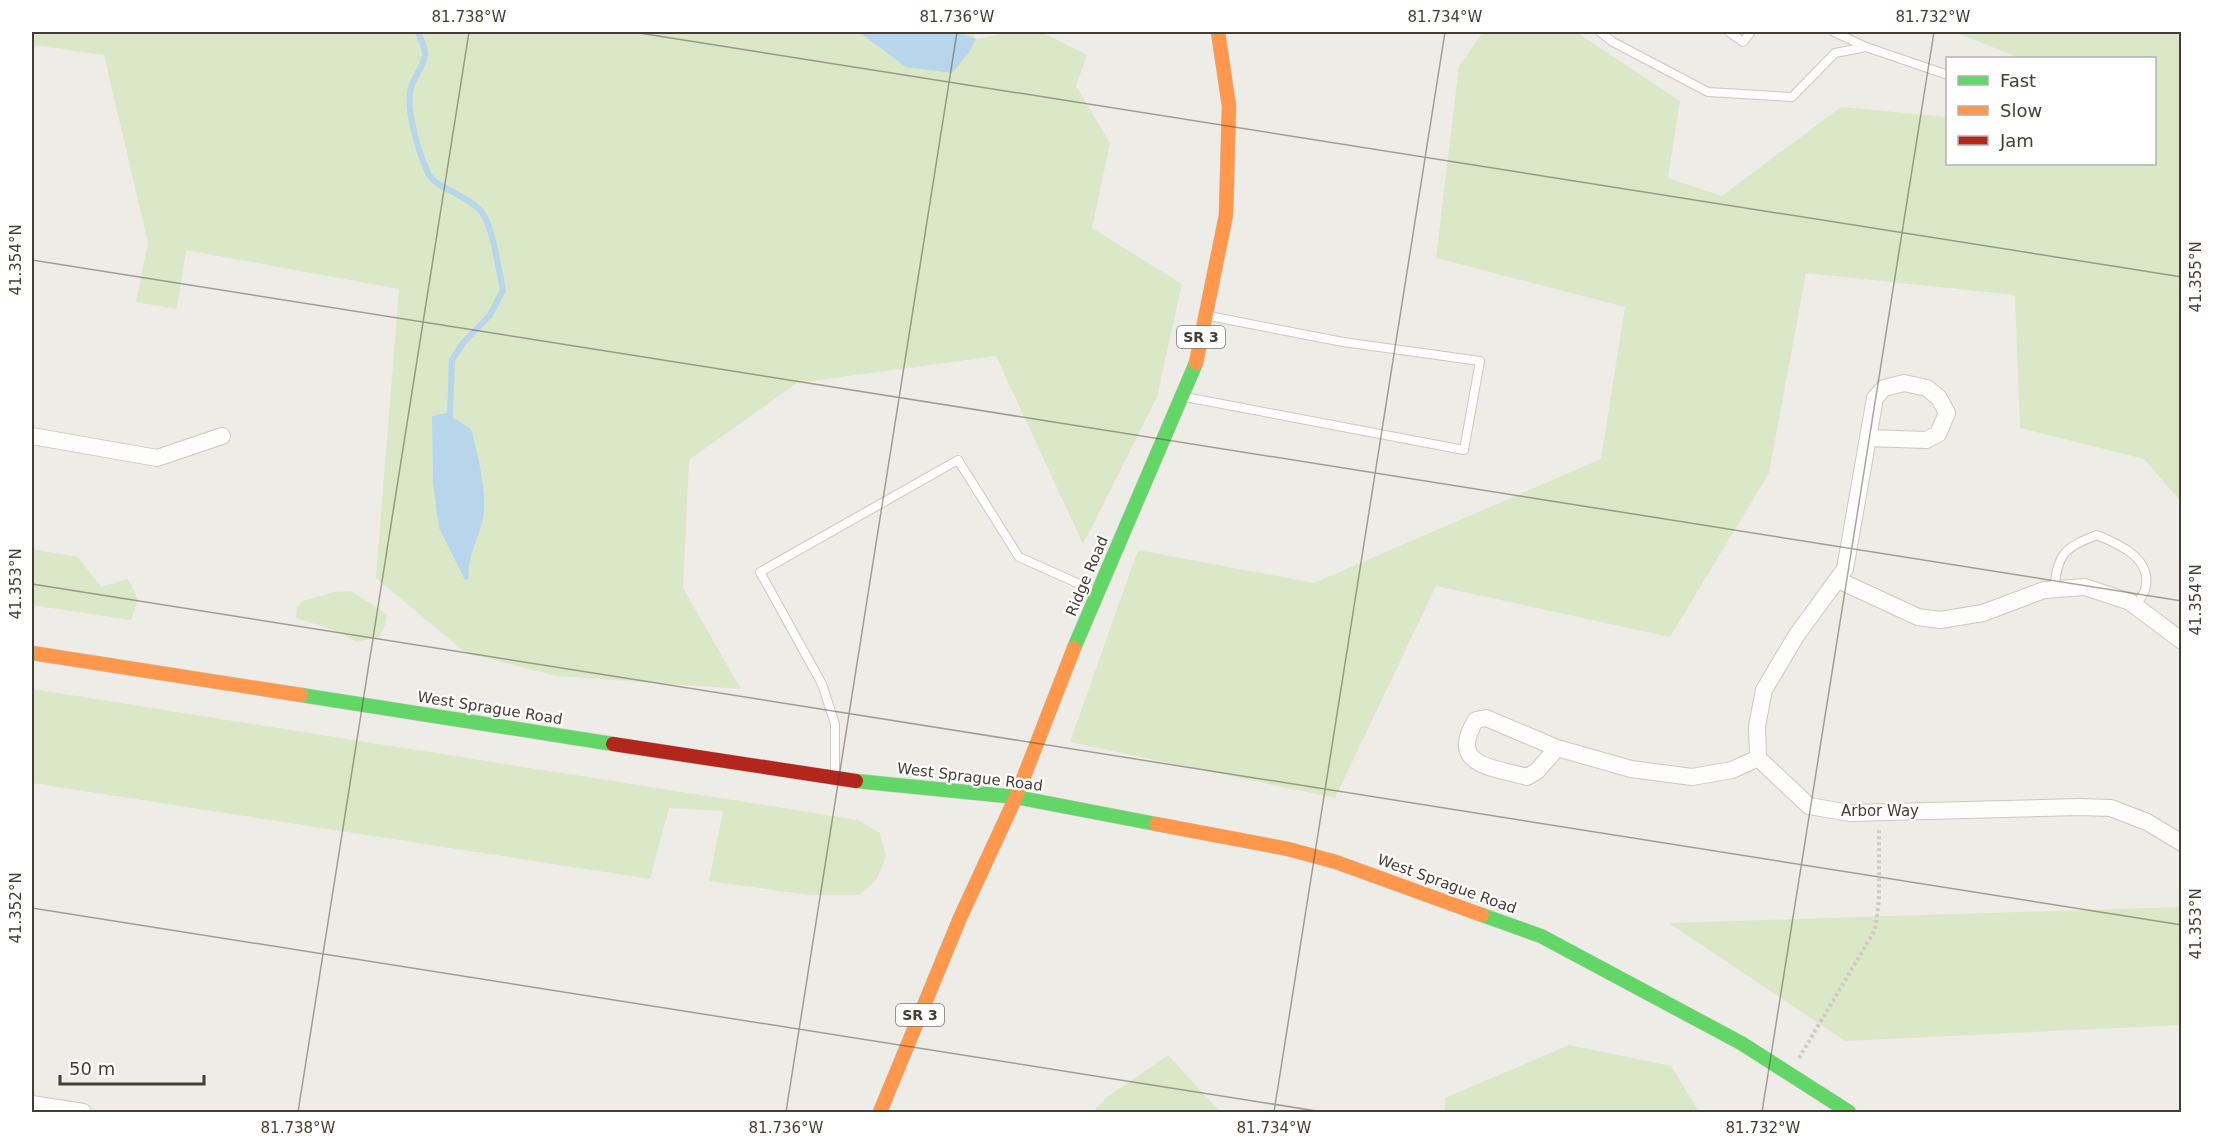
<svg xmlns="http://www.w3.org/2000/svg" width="2213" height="1144" font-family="'DejaVu Sans',sans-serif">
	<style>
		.green { fill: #dae8c7 }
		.water { fill: #b7d5eb }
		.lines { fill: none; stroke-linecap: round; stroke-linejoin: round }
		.stream { stroke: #b7d5eb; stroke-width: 6 }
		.lane-casing { stroke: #cac8c2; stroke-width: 10 }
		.street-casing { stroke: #cac8c2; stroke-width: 18 }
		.fast-casing { stroke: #ccc9bd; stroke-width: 15 }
		.slow-casing { stroke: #ccc9bd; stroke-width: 15 }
		.jam-casing { stroke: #ccc9bd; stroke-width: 15 }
		.path { stroke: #cccac6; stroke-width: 4; stroke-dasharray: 3 3; stroke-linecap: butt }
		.lane { stroke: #fcfcfb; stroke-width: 8 }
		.street { stroke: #fcfcfb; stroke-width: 16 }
		.fast { stroke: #63d668; stroke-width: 14 }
		.slow { stroke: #ff974d; stroke-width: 14 }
		.jam { stroke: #b3261e; stroke-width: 14 }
		.ticks { fill: none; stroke: #433d34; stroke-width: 1.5; stroke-opacity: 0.45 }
		.labels { text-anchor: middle; stroke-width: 4.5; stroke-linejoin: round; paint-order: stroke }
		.shield { fill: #fff; stroke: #7b7771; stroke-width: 1.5 }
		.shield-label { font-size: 14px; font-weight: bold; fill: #433d34 }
		.street-label { font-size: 15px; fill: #433d34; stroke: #fff }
		.neatline { fill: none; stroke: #433d34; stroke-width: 2 }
		.ticks-label { font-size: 15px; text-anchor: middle; fill: #433d34 }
	</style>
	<rect width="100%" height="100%" fill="#eeece6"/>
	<!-- green -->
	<g class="green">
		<polygon points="32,32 859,32 906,67 975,39 959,32 972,32 976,39 1013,32 1041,32 1087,55 1076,86 1110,143 1092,228 1182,284 1157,397 1083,544 996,356 797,383 689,460 683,588 741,689 557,676 466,653 376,578 399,289 186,250 177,309 136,302 148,243 104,55 32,45"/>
		<polygon points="1483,32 1576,32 1680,101 1668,178 1722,196 1841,107 1947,117 1948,164 2154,164 2154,58 2020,58 1955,32 2181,32 2181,502 2144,459 2020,428 2015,295 1806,273 1769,473 1670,637 1436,586 1335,798 1070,742 1138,550 1314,583 1601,459 1625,307 1436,258 1459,66"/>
		<polygon points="32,549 78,557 101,587 128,579 138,599 131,620 32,605"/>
		<polygon points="351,591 387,614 385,625 379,637 356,642 338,631 296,618 297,608 302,601 335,592"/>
		<polygon points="32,689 858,820 880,833 886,856 877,879 860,895 809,895 709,881 723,811 669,808 650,879 32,783"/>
		<polygon points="2181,907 2181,1025 1845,1041 1669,923"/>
		<polygon points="1569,1045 1671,1066 1699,1112 1445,1112 1445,1098"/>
		<polygon points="1168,1055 1220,1112 1093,1112 1107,1097"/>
	</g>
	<!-- water -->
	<g class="water">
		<polygon points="859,32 959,32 976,39 968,54 952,73 906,67"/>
		<path d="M446,413l25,16c6,23 15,58 13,82 -2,24 -17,41 -15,67l-4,2 -26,-52 -6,-45 -1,-67z"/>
	</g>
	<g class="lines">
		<!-- stream -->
		<path class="stream" d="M418,32c2,6 7,15 7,22 0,11 -12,23 -14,34 -6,21 8,65 17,85 6,15 43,23 55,41 10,14 16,58 20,76l-13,25 -27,28 -11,17 -2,55"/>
		<defs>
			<g id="lane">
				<polyline points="1600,32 1613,42 1708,92 1792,97 1835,53 1866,47 1948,75"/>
				<polyline points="1729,32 1743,42 1751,32"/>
				<polyline points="1834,32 1866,47"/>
				<polyline points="1185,397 1464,450 1480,361 1343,342 1209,316"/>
				<path d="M2054,590c4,-36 9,-42 43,-55 22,9 57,24 48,55 -2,5 -6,11 -9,16"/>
				<polyline points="835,776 835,724 822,684 760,572 958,460 1019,557 1095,591"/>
			</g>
			<g id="street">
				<polyline points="32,436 157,458 222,436"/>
				<polyline points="1868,438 1926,440 1938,434 1947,413 1939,398 1927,388 1904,383 1884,388 1875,398 1845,569 1796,636 1764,690 1757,726 1758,758 1809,806 1850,813 2079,807 2111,808 2147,822 2182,843"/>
				<polyline points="1838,580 1918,617 1940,620 1983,613 2044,590 2085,587 2130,602 2182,641"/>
				<path d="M1557,748l-20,23 -10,6c-34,-10 -80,-11 -51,-57l10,-2 71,30 74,21 61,8 40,-7 26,-12"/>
				<polyline points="32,1104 83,1112"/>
			</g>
			<g id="fast">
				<polyline points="1074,648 1196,363"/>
				<polyline points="301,695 613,744"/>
				<polyline points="856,781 1016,797 1156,824"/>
				<polyline points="1482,915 1541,936 1741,1043 1849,1112"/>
			</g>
			<g id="slow">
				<polyline points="1196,363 1226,215 1229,106 1218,32"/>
				<polyline points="32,653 301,695"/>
				<polyline points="1156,824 1288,849 1336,862 1482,915"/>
				<polyline points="880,1112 960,918 1016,797 1074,648"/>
			</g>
			<polyline id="jam" points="613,744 856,781"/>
		</defs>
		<!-- lane casing -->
		<use href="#lane" class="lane-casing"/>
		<!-- street casing -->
		<use href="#street" class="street-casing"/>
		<!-- fast casing -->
		<use href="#fast" class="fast-casing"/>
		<!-- slow casing -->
		<use href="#slow" class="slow-casing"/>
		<!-- jam casing -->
		<use href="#jam" class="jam-casing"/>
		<!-- path -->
		<polyline class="path" points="1799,1058 1875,930 1879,900 1879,828"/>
		<!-- lane -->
		<use href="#lane" class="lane"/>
		<!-- street -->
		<use href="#street" class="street"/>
		<!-- fast -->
		<use href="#fast" class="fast"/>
		<!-- slow -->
		<use href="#slow" class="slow"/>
		<!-- jam -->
		<use href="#jam" class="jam"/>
	</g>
	<!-- ticks -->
	<path class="ticks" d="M633,32l1549,245M32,260l2150,341M32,584l2150,341M32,908l1291,204M298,1112l171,-1080M786,1112l171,-1080M1274,1112l171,-1080M1762,1112l172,-1080"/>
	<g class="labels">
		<!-- shield labels -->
		<g class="shield">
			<rect x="1177" y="326" width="48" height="22" rx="4.5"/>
			<rect x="896" y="1004" width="48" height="22" rx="4.5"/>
		</g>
		<g class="shield-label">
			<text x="1201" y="342">SR 3</text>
			<text x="920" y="1020">SR 3</text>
		</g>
		<!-- street labels -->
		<g class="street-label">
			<text transform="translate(1087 576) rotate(-67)" y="5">Ridge Road</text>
			<text transform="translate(490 708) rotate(9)" y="5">West Sprague Road</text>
			<text transform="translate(970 777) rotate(7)" y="5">West Sprague Road</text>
			<text x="1880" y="816">Arbor Way</text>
			<text transform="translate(1447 884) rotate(20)" y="5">West Sprague Road</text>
		</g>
	</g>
	<!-- border -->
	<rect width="2213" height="1144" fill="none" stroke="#ffffff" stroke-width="66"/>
	<!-- legend -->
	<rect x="1946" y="57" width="210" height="108" fill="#ffffff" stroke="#b4b1ae" stroke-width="1.5"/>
	<rect x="1958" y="76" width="30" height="9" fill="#63d668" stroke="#b4b1ae" stroke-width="1.5"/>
	<text x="2000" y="87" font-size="18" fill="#433d34">Fast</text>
	<rect x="1958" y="106" width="30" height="9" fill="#ff974d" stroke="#b4b1ae" stroke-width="1.5"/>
	<text x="2000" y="117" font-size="18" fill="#433d34">Slow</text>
	<rect x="1958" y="136" width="30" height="9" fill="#b3261e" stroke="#b4b1ae" stroke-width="1.5"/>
	<text x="2000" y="147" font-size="18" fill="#433d34">Jam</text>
	<!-- scale -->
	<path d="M60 1075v9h144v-9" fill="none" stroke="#433d34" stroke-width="3"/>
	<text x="69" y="1075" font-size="18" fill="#433d34" stroke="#ffffff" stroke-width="4.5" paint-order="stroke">50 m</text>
	<rect x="33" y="33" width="2147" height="1078" class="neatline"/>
	<g class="ticks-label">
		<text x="469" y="22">81.738°W</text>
		<text x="957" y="22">81.736°W</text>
		<text x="1445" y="22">81.734°W</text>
		<text x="1933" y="22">81.732°W</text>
		<text transform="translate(16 260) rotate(-90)" y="5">41.354°N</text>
		<text transform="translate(2196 277) rotate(-90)" y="5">41.355°N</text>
		<text transform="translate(16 584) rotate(-90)" y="5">41.353°N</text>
		<text transform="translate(2196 600) rotate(-90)" y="5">41.354°N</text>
		<text transform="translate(16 908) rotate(-90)" y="5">41.352°N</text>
		<text transform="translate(2196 924) rotate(-90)" y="5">41.353°N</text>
		<text x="298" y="1133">81.738°W</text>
		<text x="786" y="1133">81.736°W</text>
		<text x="1274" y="1133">81.734°W</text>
		<text x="1763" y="1133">81.732°W</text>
	</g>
</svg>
